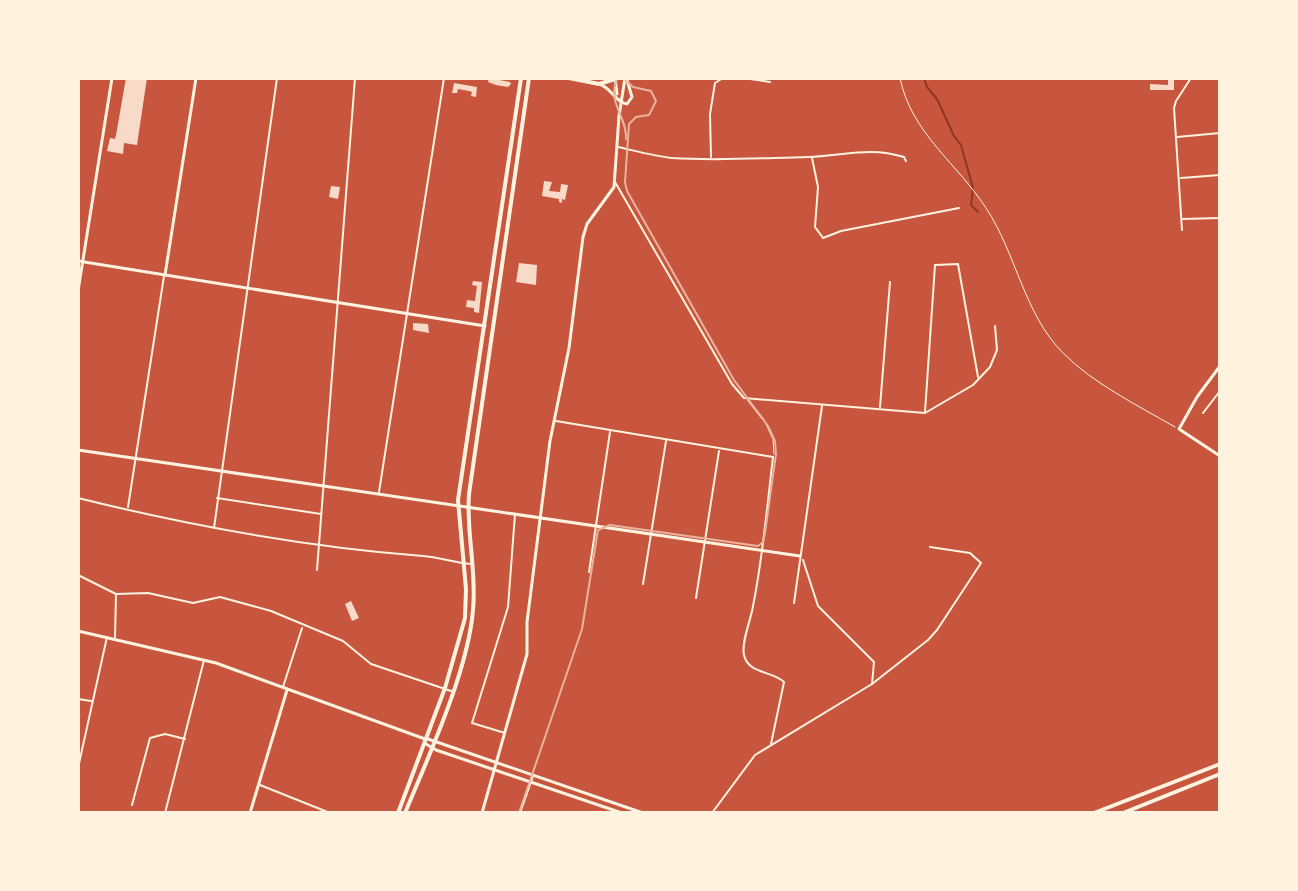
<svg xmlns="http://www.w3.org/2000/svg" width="1298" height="891" font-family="'Sofia Sans Condensed',sans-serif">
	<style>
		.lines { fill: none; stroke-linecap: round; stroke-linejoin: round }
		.stream { stroke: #8f3625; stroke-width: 2 }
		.building { fill: #f7dbc8 }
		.path { stroke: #fff3e0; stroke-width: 1 }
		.pedestrian { stroke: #fff3e0; stroke-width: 1 }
		.minor { stroke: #fff3e0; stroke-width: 2 }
		.tertiary { stroke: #fff3e0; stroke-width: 3 }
		.secondary { stroke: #fff3e0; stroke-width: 3 }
		.primary { stroke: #fff3e0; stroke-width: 4 }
		.tram { stroke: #e9b49f; stroke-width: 2 }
	</style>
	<rect width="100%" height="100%" fill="#c8553d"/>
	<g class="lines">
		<!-- stream -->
		<polyline class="stream" points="924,78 927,87 937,99 954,136 961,145 973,188 971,205 978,212"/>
	</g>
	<!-- building -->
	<g class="building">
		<polygon points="126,78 147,78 137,145 124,143 123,154 107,151 110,138 115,139 116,135"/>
		<polygon points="489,78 510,82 511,84 508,87 496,85 488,82"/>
		<polygon points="1168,78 1174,79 1174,90 1150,90 1150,84 1168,85"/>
		<polygon points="454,83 477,87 476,97 471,96 472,92 469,91 458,89 457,93 452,93"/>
		<polygon points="544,181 552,182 549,191 560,192 561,184 568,185 565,200 562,199 562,203 559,202 559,199 542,196"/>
		<polygon points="331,186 340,187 338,199 329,197"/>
		<polygon points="519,263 537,265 536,285 516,282"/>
		<polygon points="473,281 482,282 479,313 474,312 474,308 466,307 467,300 475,301 477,286 472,285"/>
		<polygon points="413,323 428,324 429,333 413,330"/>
		<polygon points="351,601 359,618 352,621 345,604"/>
	</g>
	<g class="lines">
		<!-- path -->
		<path class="path" d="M900,78c11,55 57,85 86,130 30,45 38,106 77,145 31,31 74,52 112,74"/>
		<!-- pedestrian -->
		<polyline class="pedestrian" points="763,418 773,439 774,454"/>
		<!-- minor -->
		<g class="minor">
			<polyline points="743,78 770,82"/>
			<polyline points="1177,137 1220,133"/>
			<path d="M618,147c18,4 36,9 54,11 45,3 91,0 136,-1 36,-1 61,-11 96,0l2,4"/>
			<polyline points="711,157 710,114 715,83 723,78"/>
			<polyline points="812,158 818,187 815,227 823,238 841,231 959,208"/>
			<polyline points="1181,178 1220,175"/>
			<polyline points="615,182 732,384 744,398 925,413 973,385 990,367 997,350 995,326"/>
			<polyline points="1182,219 1220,218"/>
			<polyline points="1182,230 1174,108 1176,101 1191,78"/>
			<polyline points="748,400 762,418"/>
			<polyline points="880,407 890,282"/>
			<polyline points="925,412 935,265 958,264 978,377"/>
			<polyline points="1203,413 1220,391"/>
			<path d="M556,421l217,36c-6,49 -10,100 -20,149 -2,14 -12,36 -9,49 4,19 29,16 40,27l-13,62"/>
			<polyline points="379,492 444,78"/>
			<path d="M78,498c113,28 228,49 345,58 16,1 32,7 48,8"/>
			<polyline points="217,498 321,514"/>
			<polyline points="128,507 164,276"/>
			<polyline points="214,528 277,78"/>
			<polyline points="803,560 818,606 874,662 872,684"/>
			<polyline points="317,570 355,78"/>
			<polyline points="589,572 610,432"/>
			<polyline points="78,575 116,594 115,637"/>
			<polyline points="643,584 666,441"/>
			<polyline points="116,594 148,593 193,603 220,597 271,611 343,641 371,664 451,691"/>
			<polyline points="696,598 719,451"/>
			<polyline points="794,603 822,406"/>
			<polyline points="283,687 302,628"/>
			<polyline points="78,699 91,701"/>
			<polyline points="505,733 472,723 508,607 515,514"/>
			<polyline points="78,768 107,637"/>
			<polyline points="260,785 330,813"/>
			<polyline points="132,805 150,738 165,734 185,739"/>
			<polyline points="165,813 204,660"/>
			<polyline points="520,813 533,776"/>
			<polyline points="712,813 755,755 872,684 928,640 937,630 981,563 970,553 930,547"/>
		</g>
		<!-- tertiary -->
		<g class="tertiary">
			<polyline points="615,78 617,94"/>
			<path d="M599,84c13,4 16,18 28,20l5,-7 -5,-17"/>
			<polyline points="165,275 196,78"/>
			<polyline points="78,291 112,78"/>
			<polyline points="1220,366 1197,397 1179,429 1220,456"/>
			<polyline points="78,450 800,556"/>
			<polyline points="78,631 216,663 425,739"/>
			<polyline points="250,813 287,690"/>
			<polyline points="482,813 527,654 527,622 550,441 569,348 583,237 587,224 614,187 619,116 625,78"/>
		</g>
		<!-- secondary -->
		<g class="secondary">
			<polyline points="78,261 485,326"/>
			<polyline points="428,739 643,813"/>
			<polyline points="426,744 436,750 622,813"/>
		</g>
		<!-- primary -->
		<g class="primary">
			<polyline points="569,78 599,84 618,78"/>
			<polyline points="398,813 445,688 465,618 466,589 458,500 521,78"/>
			<path d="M405,813c24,-58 63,-142 68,-203 4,-39 -7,-77 -4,-116l60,-416"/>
			<polyline points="1094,813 1220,764"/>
			<polyline points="1123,813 1220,774"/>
		</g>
		<!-- tram -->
		<g class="tram">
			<path d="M617,78c-10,27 10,37 9,61"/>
			<polyline points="519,813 582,629 598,530 610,525 758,546 763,542 765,533 776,454 775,441 768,426 734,380 627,191 625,182 629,124 636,117 649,115 656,101 651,91 633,87 623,78"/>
		</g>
	</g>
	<!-- border -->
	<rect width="1298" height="891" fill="none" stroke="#fff3e0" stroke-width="160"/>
</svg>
